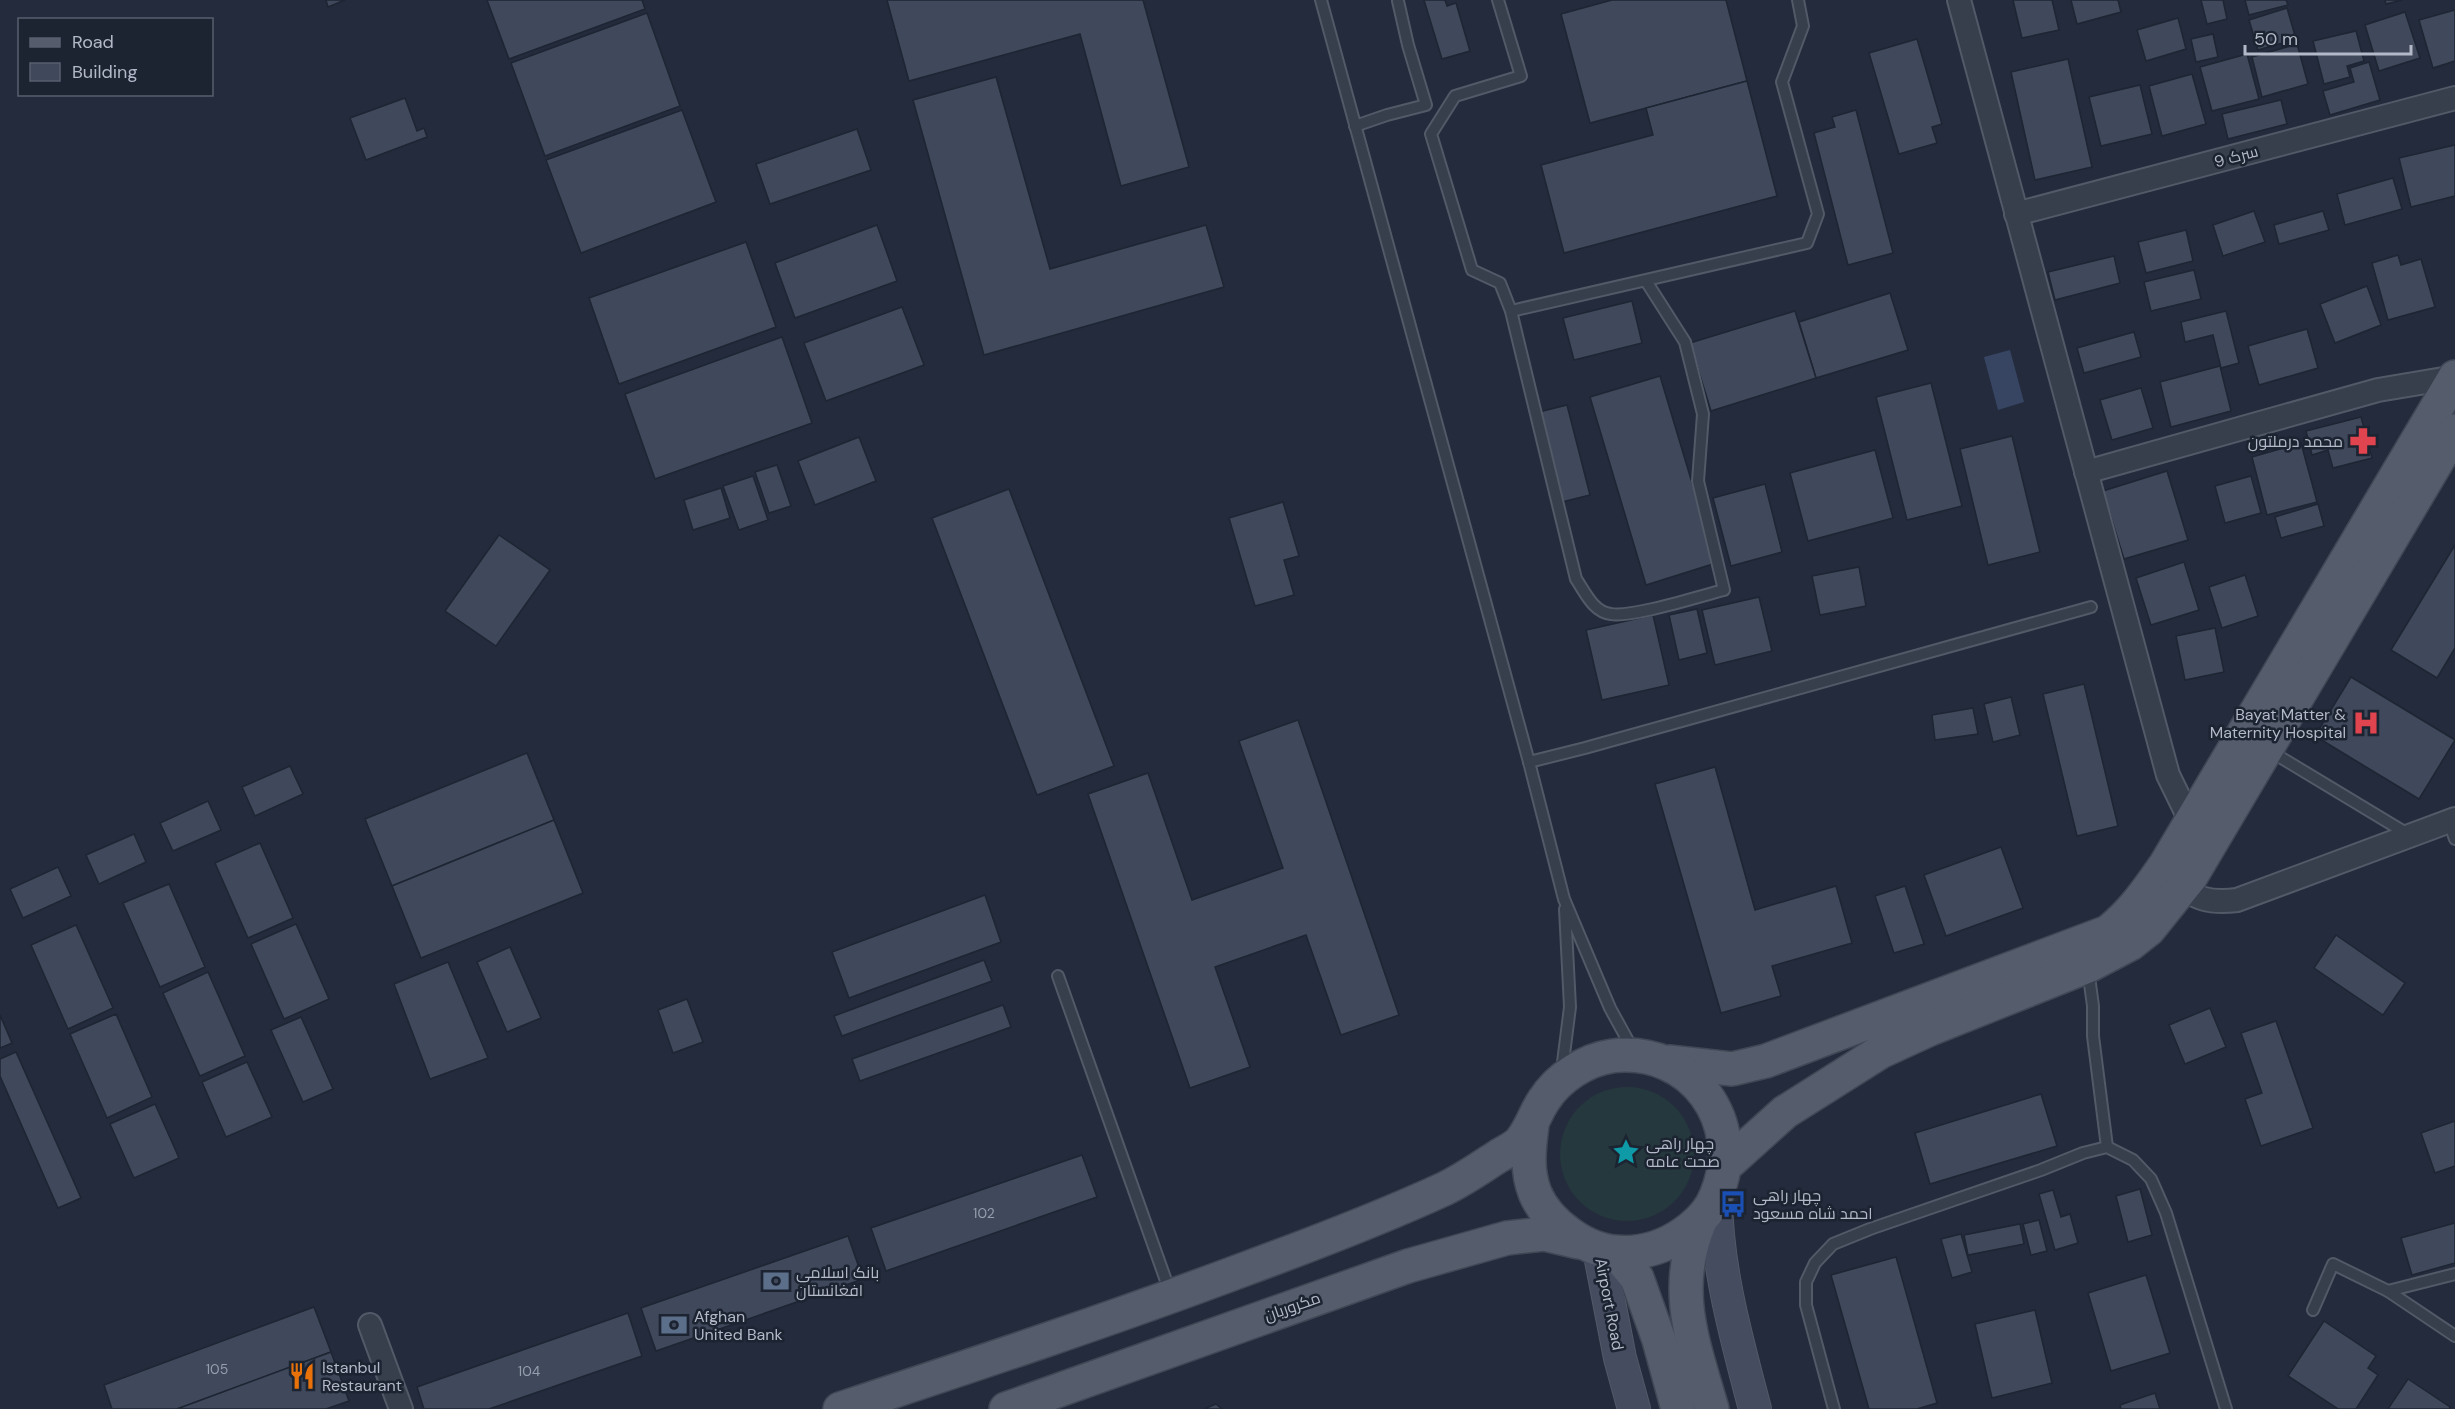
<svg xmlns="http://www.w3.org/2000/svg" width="2455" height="1409" font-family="'DM Sans',Cairo,sans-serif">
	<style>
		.green { fill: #25383d }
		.water { fill: #374563 }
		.building { fill: #3f495b; stroke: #1e2533; stroke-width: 1.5 }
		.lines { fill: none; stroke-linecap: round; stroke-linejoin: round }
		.service-casing { stroke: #525967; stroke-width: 14 }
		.minor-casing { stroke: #525967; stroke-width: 26 }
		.secondary-casing { stroke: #525967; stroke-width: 34 }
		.primary-casing { stroke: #404755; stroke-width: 36 }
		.service { stroke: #373e4c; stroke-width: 10 }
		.minor { stroke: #373e4c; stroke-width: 22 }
		.secondary { stroke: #454c5f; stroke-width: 32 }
		.primary { stroke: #555c6c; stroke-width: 33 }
		.labels { text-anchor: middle; stroke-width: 5; stroke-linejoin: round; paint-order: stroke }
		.number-label { font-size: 14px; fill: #969dad }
		.street-label { font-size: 16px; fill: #b3b9c8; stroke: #1c2331 }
		.poi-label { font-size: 16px; fill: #b3b9c8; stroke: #1c2331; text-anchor: start }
	</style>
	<rect width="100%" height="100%" fill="#232b3c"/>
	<!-- green -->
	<circle class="green" cx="1627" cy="1154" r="67"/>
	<!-- water -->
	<polygon class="water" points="2010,350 2024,402 1998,410 1984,357"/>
	<!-- building -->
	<g class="building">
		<polygon points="326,0 345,0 328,7"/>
		<polygon points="487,0 642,0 645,9 509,59"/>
		<polygon points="887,0 1143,0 1189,167 1121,186 1080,34 909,81"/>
		<polygon points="1424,0 1445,0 1447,6 1456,3 1470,51 1442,59"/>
		<polygon points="1612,0 1726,0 1747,81 1590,123 1561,14"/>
		<polygon points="2013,0 2052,0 2059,30 2022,38"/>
		<polygon points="2071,0 2118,0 2121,12 2077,24"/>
		<polygon points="2201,0 2223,0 2227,19 2207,24"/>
		<polygon points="2245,0 2286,0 2288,5 2249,15"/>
		<polygon points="2385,0 2402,0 2386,4"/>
		<polygon points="2287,8 2296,39 2258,50 2249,20"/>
		<polygon points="2455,10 2455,61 2433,68 2419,20"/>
		<polygon points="2405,12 2420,58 2379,71 2365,25"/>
		<polygon points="647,13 680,106 545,156 511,63"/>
		<polygon points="2178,18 2186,49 2146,61 2137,30"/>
		<polygon points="2356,31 2364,61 2347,66 2350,77 2324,84 2313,41"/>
		<polygon points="2213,34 2218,57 2196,62 2191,39"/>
		<polygon points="1917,39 1942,124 1932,127 1937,143 1899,154 1869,53"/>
		<polygon points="2297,44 2308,84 2262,97 2252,57"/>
		<polygon points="2247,54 2259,99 2212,111 2200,67"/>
		<polygon points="2068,59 2092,167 2035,180 2011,72"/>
		<polygon points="2369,62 2380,100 2330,115 2323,91 2354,82 2350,68"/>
		<polygon points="2192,74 2206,124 2162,136 2149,86"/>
		<polygon points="996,77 1050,269 1206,225 1224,287 984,355 913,100"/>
		<polygon points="1747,81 1777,196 1564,253 1541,165 1653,135 1646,108"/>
		<polygon points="2140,85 2152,134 2101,146 2089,97"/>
		<polygon points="405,98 417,131 424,128 427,137 366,160 350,118"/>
		<polygon points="2281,100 2287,124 2228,139 2222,114"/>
		<polygon points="682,110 716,202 581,253 546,160"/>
		<polygon points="1856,110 1893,253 1848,265 1814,133 1835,127 1832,117"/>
		<polygon points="857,129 871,170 770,204 756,164"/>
		<polygon points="2455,145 2455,196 2411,207 2399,158"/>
		<polygon points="2393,178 2402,209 2345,225 2337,194"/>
		<polygon points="2254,211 2265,242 2223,256 2213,225"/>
		<polygon points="2323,211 2329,230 2279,244 2274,225"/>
		<polygon points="877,225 897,281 795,318 775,263"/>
		<polygon points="2186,230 2193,261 2146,273 2138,242"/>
		<polygon points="746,242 776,327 619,384 589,298"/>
		<polygon points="2398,255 2401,265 2421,259 2435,307 2388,320 2372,263"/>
		<polygon points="2114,256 2120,283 2055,300 2048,272"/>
		<polygon points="2194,270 2201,299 2151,311 2144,282"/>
		<polygon points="2367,286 2381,325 2335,343 2320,304"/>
		<polygon points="1890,293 1908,350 1816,378 1799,322"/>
		<polygon points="1632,301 1642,343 1574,360 1563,318"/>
		<polygon points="902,307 924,365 826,401 804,343"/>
		<polygon points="1795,311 1816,378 1711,411 1690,343"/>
		<polygon points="2226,311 2239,363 2221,368 2213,335 2185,342 2181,322"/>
		<polygon points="2307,329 2318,368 2259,385 2248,346"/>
		<polygon points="2134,332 2141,357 2084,373 2077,348"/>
		<polygon points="782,337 812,423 655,479 625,394"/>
		<polygon points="2220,366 2231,411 2171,427 2160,382"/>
		<polygon points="1660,376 1716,563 1646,585 1590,397"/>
		<polygon points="1931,383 1962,506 1907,520 1876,397"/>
		<polygon points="2141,388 2153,428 2112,440 2100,400"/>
		<polygon points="1567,405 1590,495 1562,502 1539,412"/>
		<polygon points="2361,417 2372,458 2333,468 2328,450 2312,455 2306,431"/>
		<polygon points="2012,436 2040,552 1988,565 1960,449"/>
		<polygon points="859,437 876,481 815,505 798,461"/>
		<polygon points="2301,443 2317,502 2267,515 2252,457"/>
		<polygon points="1875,450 1893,518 1808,541 1790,473"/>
		<polygon points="777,465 791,506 769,513 755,472"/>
		<polygon points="2167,471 2188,540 2124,559 2103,491"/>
		<polygon points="753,476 768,520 739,530 723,486"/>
		<polygon points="2251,476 2261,513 2225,523 2215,486"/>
		<polygon points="1765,484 1782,552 1731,566 1713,498"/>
		<polygon points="721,488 730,518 693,530 684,500"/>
		<polygon points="1009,489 1114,766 1037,795 932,518"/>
		<polygon points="1283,502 1299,556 1284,560 1294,595 1255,606 1229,518"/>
		<polygon points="2318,504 2324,526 2281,538 2275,517"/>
		<polygon points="499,535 550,570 496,646 445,611"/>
		<polygon points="2455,545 2455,648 2437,678 2391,650"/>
		<polygon points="2184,562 2199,610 2151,625 2136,578"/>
		<polygon points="1859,567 1866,606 1820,615 1812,576"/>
		<polygon points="2245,575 2258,616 2222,628 2209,587"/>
		<polygon points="1759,597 1772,651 1715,665 1702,610"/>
		<polygon points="1697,609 1707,653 1679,660 1669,615"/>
		<polygon points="1653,615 1669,685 1602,700 1586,630"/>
		<polygon points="2215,628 2224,672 2185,680 2176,636"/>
		<polygon points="2351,677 2455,740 2419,799 2315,736"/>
		<polygon points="2084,684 2118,826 2077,836 2043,694"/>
		<polygon points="2011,697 2020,735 1993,742 1984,704"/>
		<polygon points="1973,708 1978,734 1935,740 1932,715"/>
		<polygon points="1298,720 1399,1015 1341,1035 1306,935 1215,967 1250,1067 1190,1088 1088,794 1148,773 1192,900 1283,868 1239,741"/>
		<polygon points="527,753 554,820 392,886 365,819"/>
		<polygon points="290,766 303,794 255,816 242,787"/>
		<polygon points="1715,767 1755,910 1836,886 1852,943 1772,966 1781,996 1721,1013 1655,784"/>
		<polygon points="208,801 221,830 173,851 160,823"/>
		<polygon points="554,820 583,893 421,958 392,886"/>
		<polygon points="134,834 146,862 99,884 86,855"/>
		<polygon points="260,843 293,918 248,938 215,863"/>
		<polygon points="2001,847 2023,908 1946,936 1924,875"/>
		<polygon points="58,867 71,896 23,918 10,889"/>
		<polygon points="169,884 205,967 160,987 123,903"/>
		<polygon points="1905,886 1924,944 1894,953 1875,896"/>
		<polygon points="985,895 1001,942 849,998 832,952"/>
		<polygon points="296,924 329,999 284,1019 251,944"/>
		<polygon points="76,925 113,1008 68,1029 31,945"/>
		<polygon points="2336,935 2405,983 2383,1015 2314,968"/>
		<polygon points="510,947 541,1018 507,1032 477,962"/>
		<polygon points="984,960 992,981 842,1036 834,1016"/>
		<polygon points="448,962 488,1058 430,1079 394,984"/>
		<polygon points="208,972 245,1056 200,1076 163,993"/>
		<polygon points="687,999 703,1042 673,1053 658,1010"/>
		<polygon points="1003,1005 1011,1027 860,1081 852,1059"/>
		<polygon points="2210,1008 2226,1047 2185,1064 2169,1025"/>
		<polygon points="116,1014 152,1097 107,1118 70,1034"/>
		<polygon points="0,1015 12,1043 0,1048"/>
		<polygon points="301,1017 333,1089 303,1102 271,1030"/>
		<polygon points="2276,1021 2313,1128 2261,1146 2245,1099 2262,1093 2241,1033"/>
		<polygon points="16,1052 81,1198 58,1208 0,1076 0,1059"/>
		<polygon points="247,1062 272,1117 226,1137 202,1082"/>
		<polygon points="2041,1094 2057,1146 1930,1184 1915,1133"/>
		<polygon points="155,1104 179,1158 134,1178 110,1124"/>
		<polygon points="2455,1121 2455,1166 2435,1173 2421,1133"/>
		<polygon points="1082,1155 1097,1197 886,1271 871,1228"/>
		<polygon points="2140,1189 2152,1235 2128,1242 2116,1196"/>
		<polygon points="2053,1190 2061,1217 2070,1214 2078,1243 2055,1250 2039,1194"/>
		<polygon points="2039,1220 2047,1251 2031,1255 2023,1224"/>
		<polygon points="2455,1223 2455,1263 2412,1275 2401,1238"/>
		<polygon points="2020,1224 2024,1244 1968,1255 1964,1235"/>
		<polygon points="1961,1234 1972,1272 1952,1278 1941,1239"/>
		<polygon points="848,1236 863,1279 656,1351 641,1308"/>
		<polygon points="1896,1257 1937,1403 1917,1409 1869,1409 1831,1275"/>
		<polygon points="2146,1275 2170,1353 2111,1371 2088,1293"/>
		<polygon points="314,1307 331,1352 177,1409 112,1409 104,1385"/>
		<polygon points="2035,1310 2052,1383 1992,1398 1975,1324"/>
		<polygon points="628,1313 642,1356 489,1409 424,1409 417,1387"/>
		<polygon points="2324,1321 2376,1356 2368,1368 2378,1375 2356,1409 2338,1409 2288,1376"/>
		<polygon points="331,1352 349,1401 326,1409 177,1409"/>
		<polygon points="2408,1379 2450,1407 2449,1409 2388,1409"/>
		<polygon points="2155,1393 2160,1409 2121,1409 2120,1405"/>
		<polygon points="1216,1404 1222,1409 1204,1409"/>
	</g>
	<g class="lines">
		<defs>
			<g id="service">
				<polyline points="1321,0 1529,762 1564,899 1610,1008 1633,1050"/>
				<path d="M1498,0l23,76 -66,20 -24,38 41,136 28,13 11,28 65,268c9,13 17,33 35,35 20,4 89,-18 113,-24l-26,-109 5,-67 -18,-72 -39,-61"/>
				<polyline points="1355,126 1387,115 1426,105 1408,45 1398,1"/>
				<polyline points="1511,311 1807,243 1818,214 1782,82 1803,26 1798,0"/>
				<polyline points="2270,751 2411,836"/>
				<polyline points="1529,762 1585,748 2091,607"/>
				<polyline points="2449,822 2455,839"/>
				<polyline points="2088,969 2093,1006 2093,1036 2107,1147"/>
				<polyline points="1058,976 1170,1292"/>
				<polyline points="1562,1070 1570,1007 1565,909"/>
				<polyline points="2388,1291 2455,1336"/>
				<polyline points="2313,1310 2333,1264 2388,1291 2455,1274"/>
				<polyline points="1834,1409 1806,1305 1806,1282 1815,1263 1833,1244 1870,1229 2041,1170 2083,1153 2107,1147 2133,1160 2151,1179 2166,1213 2226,1409"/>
			</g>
			<g id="minor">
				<polyline points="1959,0 2168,775 2191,822"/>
				<polyline points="2016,214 2455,98"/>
				<polyline points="2086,472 2378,390 2455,377"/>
				<path d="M2170,882c26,15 36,22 67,18l218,-81"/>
				<polyline points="370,1325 401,1409"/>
			</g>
			<g id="secondary">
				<path d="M1716,1199c1,72 21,141 39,210"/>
				<polyline points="1599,1250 1620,1358 1634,1409"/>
			</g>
			<g id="primary">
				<path d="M1669,1062l63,7 34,-8 342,-129c26,-21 39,-41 58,-68l289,-487"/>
				<polyline points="1725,1166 1785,1112 1880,1052 1930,1029 2088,966 2130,944 2149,929 2190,878 2455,431"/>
				<path d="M1700,1221c-29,68 -7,121 12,188"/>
				<polyline points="1616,1253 1637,1278 1659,1340 1678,1409"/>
				<path d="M840,1409c136,-45 272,-90 405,-140 68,-25 134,-50 199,-80 19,-9 36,-21 53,-32 8,-5 17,-9 23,-15 11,-13 15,-29 24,-42 14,-22 41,-40 68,-44 80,-10 135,67 104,140 -5,13 -15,24 -25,32 -36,29 -83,34 -121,6 -14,-10 -28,-24 -35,-41 -9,-23 -6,-45 -3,-68"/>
				<polyline points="1006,1409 1408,1266 1507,1238 1544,1234 1578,1242"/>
			</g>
		</defs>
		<!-- service casing -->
		<use href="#service" class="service-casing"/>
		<!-- minor casing -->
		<use href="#minor" class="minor-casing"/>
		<!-- secondary casing -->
		<use href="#secondary" class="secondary-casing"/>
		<!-- primary casing -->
		<use href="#primary" class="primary-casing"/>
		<!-- service -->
		<use href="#service" class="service"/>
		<!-- minor -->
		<use href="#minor" class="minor"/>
		<!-- secondary -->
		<use href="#secondary" class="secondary"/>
		<!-- primary -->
		<use href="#primary" class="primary"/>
	</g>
	<!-- icons -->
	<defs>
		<symbol id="pharmacy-bare" viewBox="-9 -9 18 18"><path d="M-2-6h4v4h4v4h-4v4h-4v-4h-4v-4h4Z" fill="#e0444e" stroke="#1c2331" stroke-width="2.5" paint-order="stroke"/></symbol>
		<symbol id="hospital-bare" viewBox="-9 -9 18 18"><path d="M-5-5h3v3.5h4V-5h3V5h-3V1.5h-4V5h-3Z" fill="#e0444e" stroke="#1c2331" stroke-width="2.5" paint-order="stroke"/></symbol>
		<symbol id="sight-bare" viewBox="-9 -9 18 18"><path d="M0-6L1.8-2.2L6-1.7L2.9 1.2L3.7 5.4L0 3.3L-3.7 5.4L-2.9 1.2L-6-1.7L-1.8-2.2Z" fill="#0f9aa8" stroke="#1c2331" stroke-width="2.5" paint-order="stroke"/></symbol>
		<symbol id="bus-bare" viewBox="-9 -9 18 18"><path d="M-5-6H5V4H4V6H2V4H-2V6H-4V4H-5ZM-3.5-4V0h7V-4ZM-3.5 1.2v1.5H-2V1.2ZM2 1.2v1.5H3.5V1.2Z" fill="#1a4fb4" stroke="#1c2331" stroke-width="2.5" paint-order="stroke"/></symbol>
		<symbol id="bank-bare" viewBox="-9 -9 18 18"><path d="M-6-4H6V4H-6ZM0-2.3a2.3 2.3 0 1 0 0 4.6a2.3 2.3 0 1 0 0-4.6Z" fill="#5c6f8a" stroke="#1c2331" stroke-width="2.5" paint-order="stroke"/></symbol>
		<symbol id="restaurant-bare" viewBox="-9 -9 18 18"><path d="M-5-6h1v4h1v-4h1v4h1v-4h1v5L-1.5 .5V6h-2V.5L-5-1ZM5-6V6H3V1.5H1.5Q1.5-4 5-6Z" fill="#e8710a" stroke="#1c2331" stroke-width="2.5" paint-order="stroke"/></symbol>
	</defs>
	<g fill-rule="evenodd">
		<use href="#pharmacy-bare" x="2344" y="422" width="38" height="38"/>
		<use href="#hospital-bare" x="2347" y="704" width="38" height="38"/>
		<use href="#sight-bare" x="1607" y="1133" width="38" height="38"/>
		<use href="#bus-bare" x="1714" y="1185" width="38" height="38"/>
		<use href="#bank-bare" x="757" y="1262" width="38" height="38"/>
		<use href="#bank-bare" x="655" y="1306" width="38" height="38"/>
		<use href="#restaurant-bare" x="283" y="1357" width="38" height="38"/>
	</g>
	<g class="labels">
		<!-- number labels -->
		<g class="number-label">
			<text x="984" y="1218">102</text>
			<text x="217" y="1374">105</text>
			<text x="529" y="1376">104</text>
		</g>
		<!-- street labels -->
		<g class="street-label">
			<text transform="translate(2236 156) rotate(-15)" y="6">سرک 9</text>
			<text transform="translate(1610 1304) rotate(79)" y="6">Airport Road</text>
			<text transform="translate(1292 1306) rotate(-19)" y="6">مکروریان</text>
		</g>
		<!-- poi labels -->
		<g class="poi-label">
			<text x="2343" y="447" text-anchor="end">محمد درملتون</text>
			<text x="2346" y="720" text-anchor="end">Bayat Matter &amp;<tspan x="2346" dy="18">Maternity Hospital</tspan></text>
			<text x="1646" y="1149">چهار راهی<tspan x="1646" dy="18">صحت عامه</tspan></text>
			<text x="1753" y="1201">چهار راهی<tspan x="1753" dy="18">احمد شاه مسعود</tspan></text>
			<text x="796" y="1278">بانک اسلامی<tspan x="796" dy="18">افغانستان</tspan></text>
			<text x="694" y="1322">Afghan<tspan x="694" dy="18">United Bank</tspan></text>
			<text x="322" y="1373">Istanbul<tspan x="322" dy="18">Restaurant</tspan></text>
		</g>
	</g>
	<!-- legend -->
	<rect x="18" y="18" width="195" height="78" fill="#1c2331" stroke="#585f6d" stroke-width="1.5"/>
	<rect x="30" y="38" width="30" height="9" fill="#555c6c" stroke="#585f6d" stroke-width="1.5"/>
	<text x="72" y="48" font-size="18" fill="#b3b9c8">Road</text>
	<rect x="30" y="63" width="30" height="18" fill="#3f495b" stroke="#585f6d" stroke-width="1.5"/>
	<text x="72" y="78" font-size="18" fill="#b3b9c8">Building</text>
	<!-- scale -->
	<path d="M2245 45v9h166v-9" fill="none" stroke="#b3b9c8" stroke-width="3"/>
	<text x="2254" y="45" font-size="18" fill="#b3b9c8" stroke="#1c2331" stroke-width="4.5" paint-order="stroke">50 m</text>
</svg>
